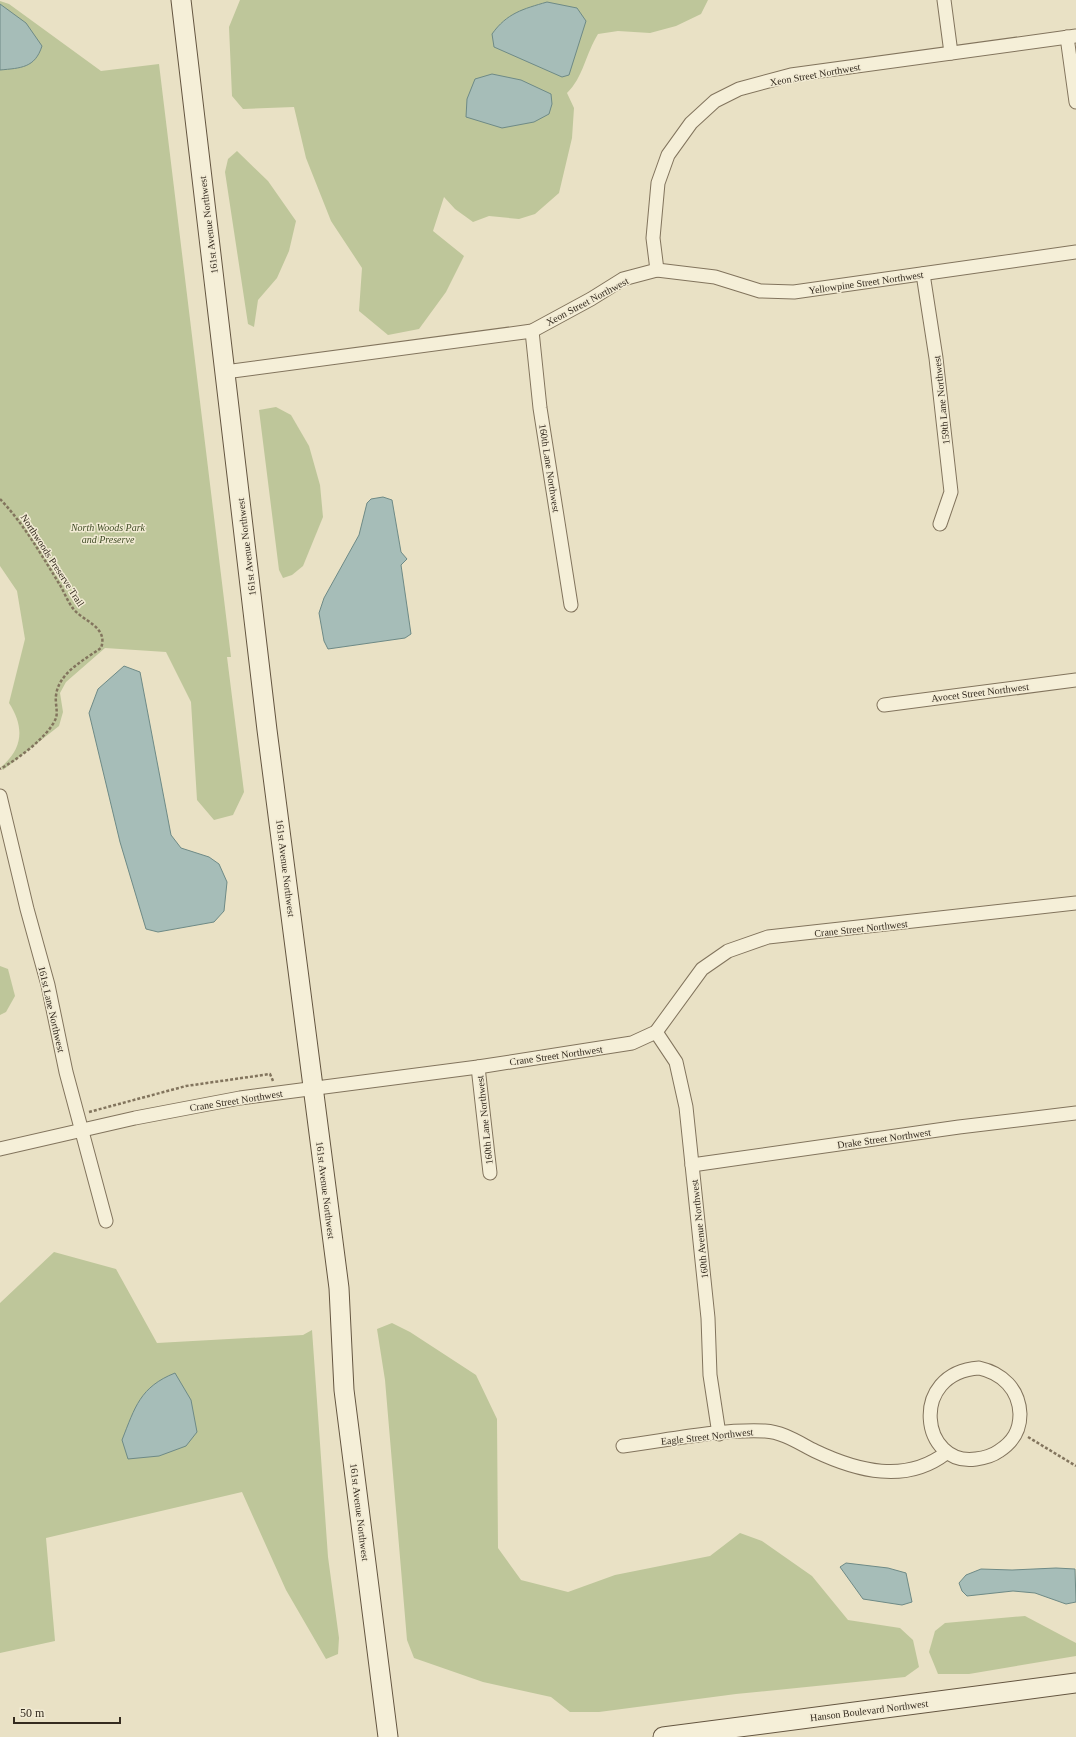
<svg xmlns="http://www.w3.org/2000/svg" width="1076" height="1737" font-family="Georgia,serif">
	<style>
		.green { fill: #bec69a }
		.water { fill: #a6bdb8; stroke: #6e8a86 }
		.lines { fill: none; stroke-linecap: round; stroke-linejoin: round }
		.minor-casing { stroke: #82745d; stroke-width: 15 }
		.secondary-casing { stroke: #645540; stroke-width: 21 }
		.path { stroke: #82745d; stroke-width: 2.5; stroke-dasharray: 3 2; stroke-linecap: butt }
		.minor { stroke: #f5efd8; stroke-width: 13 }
		.secondary { stroke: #f5efd8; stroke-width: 19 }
		.labels { text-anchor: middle; stroke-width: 3; stroke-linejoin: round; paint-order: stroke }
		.street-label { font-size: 10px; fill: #342b1f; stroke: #f2ebd4 }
		.park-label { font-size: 10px; font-style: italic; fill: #424e28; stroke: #f2ebd4 }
	</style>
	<rect width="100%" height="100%" fill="#e9e1c5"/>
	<!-- green -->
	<g class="green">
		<path d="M240,0h468l-7,14 -25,12 -26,7 -32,-2 -20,3c-12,19 -15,44 -31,59l7,15 -2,30 -13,55 -24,21 -16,5 -30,-3 -16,6 -18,-13 -11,-12 -11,34 31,25 -18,36 -27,37 -31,6 -29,-24 3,-43 -31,-47 -25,-63 -12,-51 -51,2 -11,-13 -3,-69z"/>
		<path d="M0,1l9,3 92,67 58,-7 72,593h-4l17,135 -11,23 -19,5 -17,-20 -6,-98 -25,-50 -61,-4 -39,34 -6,11 3,19 -4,14 -56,44 -2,-3c23,-19 23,-41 8,-64l16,-64 -8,-48 -17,-25z"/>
		<polygon points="237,151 268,181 296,221 289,251 277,278 258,300 254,327 248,324 225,172 228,159"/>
		<polygon points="276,407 291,415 309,446 320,485 323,517 303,566 292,575 283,578 279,570 259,410"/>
		<polygon points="0,966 8,969 15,996 6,1012 0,1015"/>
		<polygon points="54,1252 116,1269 157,1343 303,1335 312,1330 328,1557 339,1638 338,1654 326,1659 286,1590 242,1492 46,1538 55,1641 0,1653 0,1303"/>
		<polygon points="392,1323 410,1332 476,1375 497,1419 498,1548 521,1580 568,1592 615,1575 710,1556 740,1533 762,1541 812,1576 848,1620 900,1628 913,1640 919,1667 905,1677 736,1694 599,1712 570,1712 551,1697 483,1682 414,1658 407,1640 385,1380 377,1329"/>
		<polygon points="1025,1616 1076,1643 1076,1656 969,1674 938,1674 929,1652 935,1631 945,1623"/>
	</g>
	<!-- water -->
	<g class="water">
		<path d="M547,2l30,6 9,13 -17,54 -7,2 -68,-30 -2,-13c15,-21 31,-25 55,-32z"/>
		<path d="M0,4l26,19 16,23c-7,22 -21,22 -42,24z"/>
		<polygon points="492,74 521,80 551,94 552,104 549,114 534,122 502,128 466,117 467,99 475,79"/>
		<polygon points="383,497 392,500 401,552 407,559 401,565 411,634 405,638 328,649 324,641 319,613 324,598 359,535 367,503 371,499"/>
		<polygon points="124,666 140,672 171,835 181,848 209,857 219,864 227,882 224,911 214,922 158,932 146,929 120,842 89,713 98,689"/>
		<path d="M175,1373l16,27 6,32 -11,14 -27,10 -31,3 -6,-19c13,-33 18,-53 53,-67z"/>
		<polygon points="846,1563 888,1568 906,1573 912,1602 902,1605 863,1599 840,1567"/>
		<polygon points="1056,1568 1075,1569 1076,1602 1066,1604 1035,1593 1013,1591 967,1596 962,1591 959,1583 966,1575 981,1569 1012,1570"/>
	</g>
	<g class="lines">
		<defs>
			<g id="minor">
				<polyline points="944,0 951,53"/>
				<polyline points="1067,37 1076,102"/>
				<polyline points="657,270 715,277 760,291 794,292 1076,252"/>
				<polyline points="923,274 936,358 951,492 940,524"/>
				<polyline points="532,331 540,408 571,605"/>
				<polyline points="225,372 532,331 591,299 623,279 657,270 653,238 658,183 668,155 691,123 715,101 739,89 791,75 1076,36"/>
				<polyline points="884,705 1076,680"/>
				<polyline points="0,796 27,909 48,985 66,1072 106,1221"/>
				<polyline points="656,1032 676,1062 686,1107 708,1318 710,1375 719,1434"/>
				<polyline points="478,1067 490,1173"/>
				<polyline points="0,1149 135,1118 240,1098 478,1067 632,1043 656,1032 702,969 728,951 768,937 1076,903"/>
				<polyline points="692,1165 959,1127 1076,1113"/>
				<path d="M979,1368c23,5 40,21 41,46 0,17 -7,28 -21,37 -7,5 -15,7 -23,8 -55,8 -68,-86 3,-91z"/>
				<path d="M623,1446c46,-6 95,-17 142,-15 18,1 34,12 50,20 42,20 91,33 131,2"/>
			</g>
			<g id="secondary">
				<polyline points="181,0 267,730 339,1288 344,1390 388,1737"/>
				<polyline points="663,1737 1076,1683"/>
			</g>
		</defs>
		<!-- minor casing -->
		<use href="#minor" class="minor-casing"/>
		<!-- secondary casing -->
		<use href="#secondary" class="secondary-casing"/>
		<!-- path -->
		<g class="path">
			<path d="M0,499c24,25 42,57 60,86 4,7 7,15 12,22 9,14 37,19 29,41 -17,12 -43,25 -45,48 -1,7 2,15 0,22 -7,18 -39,42 -56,51"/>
			<polyline points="89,1112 186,1086 270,1074 273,1081"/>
			<polyline points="1028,1437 1076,1466"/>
		</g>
		<!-- minor -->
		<use href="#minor" class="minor"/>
		<!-- secondary -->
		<use href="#secondary" class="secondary"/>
	</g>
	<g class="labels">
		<!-- street labels -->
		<g class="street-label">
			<text transform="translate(815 74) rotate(-10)" y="4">Xeon Street Northwest</text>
			<text transform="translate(208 225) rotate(-97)" y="4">161st Avenue Northwest</text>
			<text transform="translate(866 282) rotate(-8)" y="4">Yellowpine Street Northwest</text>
			<text transform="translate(587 301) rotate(-28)" y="4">Xeon Street Northwest</text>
			<text transform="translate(941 400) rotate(-96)" y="4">159th Lane Northwest</text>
			<text transform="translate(550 468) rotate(81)" y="4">160th Lane Northwest</text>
			<text transform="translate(246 547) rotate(-97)" y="4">161st Avenue Northwest</text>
			<text transform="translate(53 560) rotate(57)" y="4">Northwoods Preserve Trail</text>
			<text transform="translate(980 692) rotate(-7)" y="4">Avocet Street Northwest</text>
			<text transform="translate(286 868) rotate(83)" y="4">161st Avenue Northwest</text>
			<text transform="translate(861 928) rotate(-6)" y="4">Crane Street Northwest</text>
			<text transform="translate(52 1009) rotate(77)" y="4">161st Lane Northwest</text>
			<text transform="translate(556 1055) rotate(-8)" y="4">Crane Street Northwest</text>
			<text transform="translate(236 1100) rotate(-9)" y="4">Crane Street Northwest</text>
			<text transform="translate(484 1120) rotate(-96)" y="4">160th Lane Northwest</text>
			<text transform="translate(884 1138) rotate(-8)" y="4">Drake Street Northwest</text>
			<text transform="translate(326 1190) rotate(83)" y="4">161st Avenue Northwest</text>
			<text transform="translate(699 1229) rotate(-96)" y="4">160th Avenue Northwest</text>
			<text transform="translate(707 1436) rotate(-6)" y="4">Eagle Street Northwest</text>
			<text transform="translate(360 1512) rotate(83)" y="4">161st Avenue Northwest</text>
			<text transform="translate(869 1710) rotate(-7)" y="4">Hanson Boulevard Northwest</text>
		</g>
		<!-- park labels -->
		<g class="park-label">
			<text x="108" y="531">North Woods Park<tspan x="108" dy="12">and Preserve</tspan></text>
		</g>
	</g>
	<!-- scale -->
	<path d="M14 1717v6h106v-6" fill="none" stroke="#342b1f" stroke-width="2"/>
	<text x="20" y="1717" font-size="12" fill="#342b1f" stroke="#f2ebd4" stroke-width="3" paint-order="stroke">50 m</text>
</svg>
